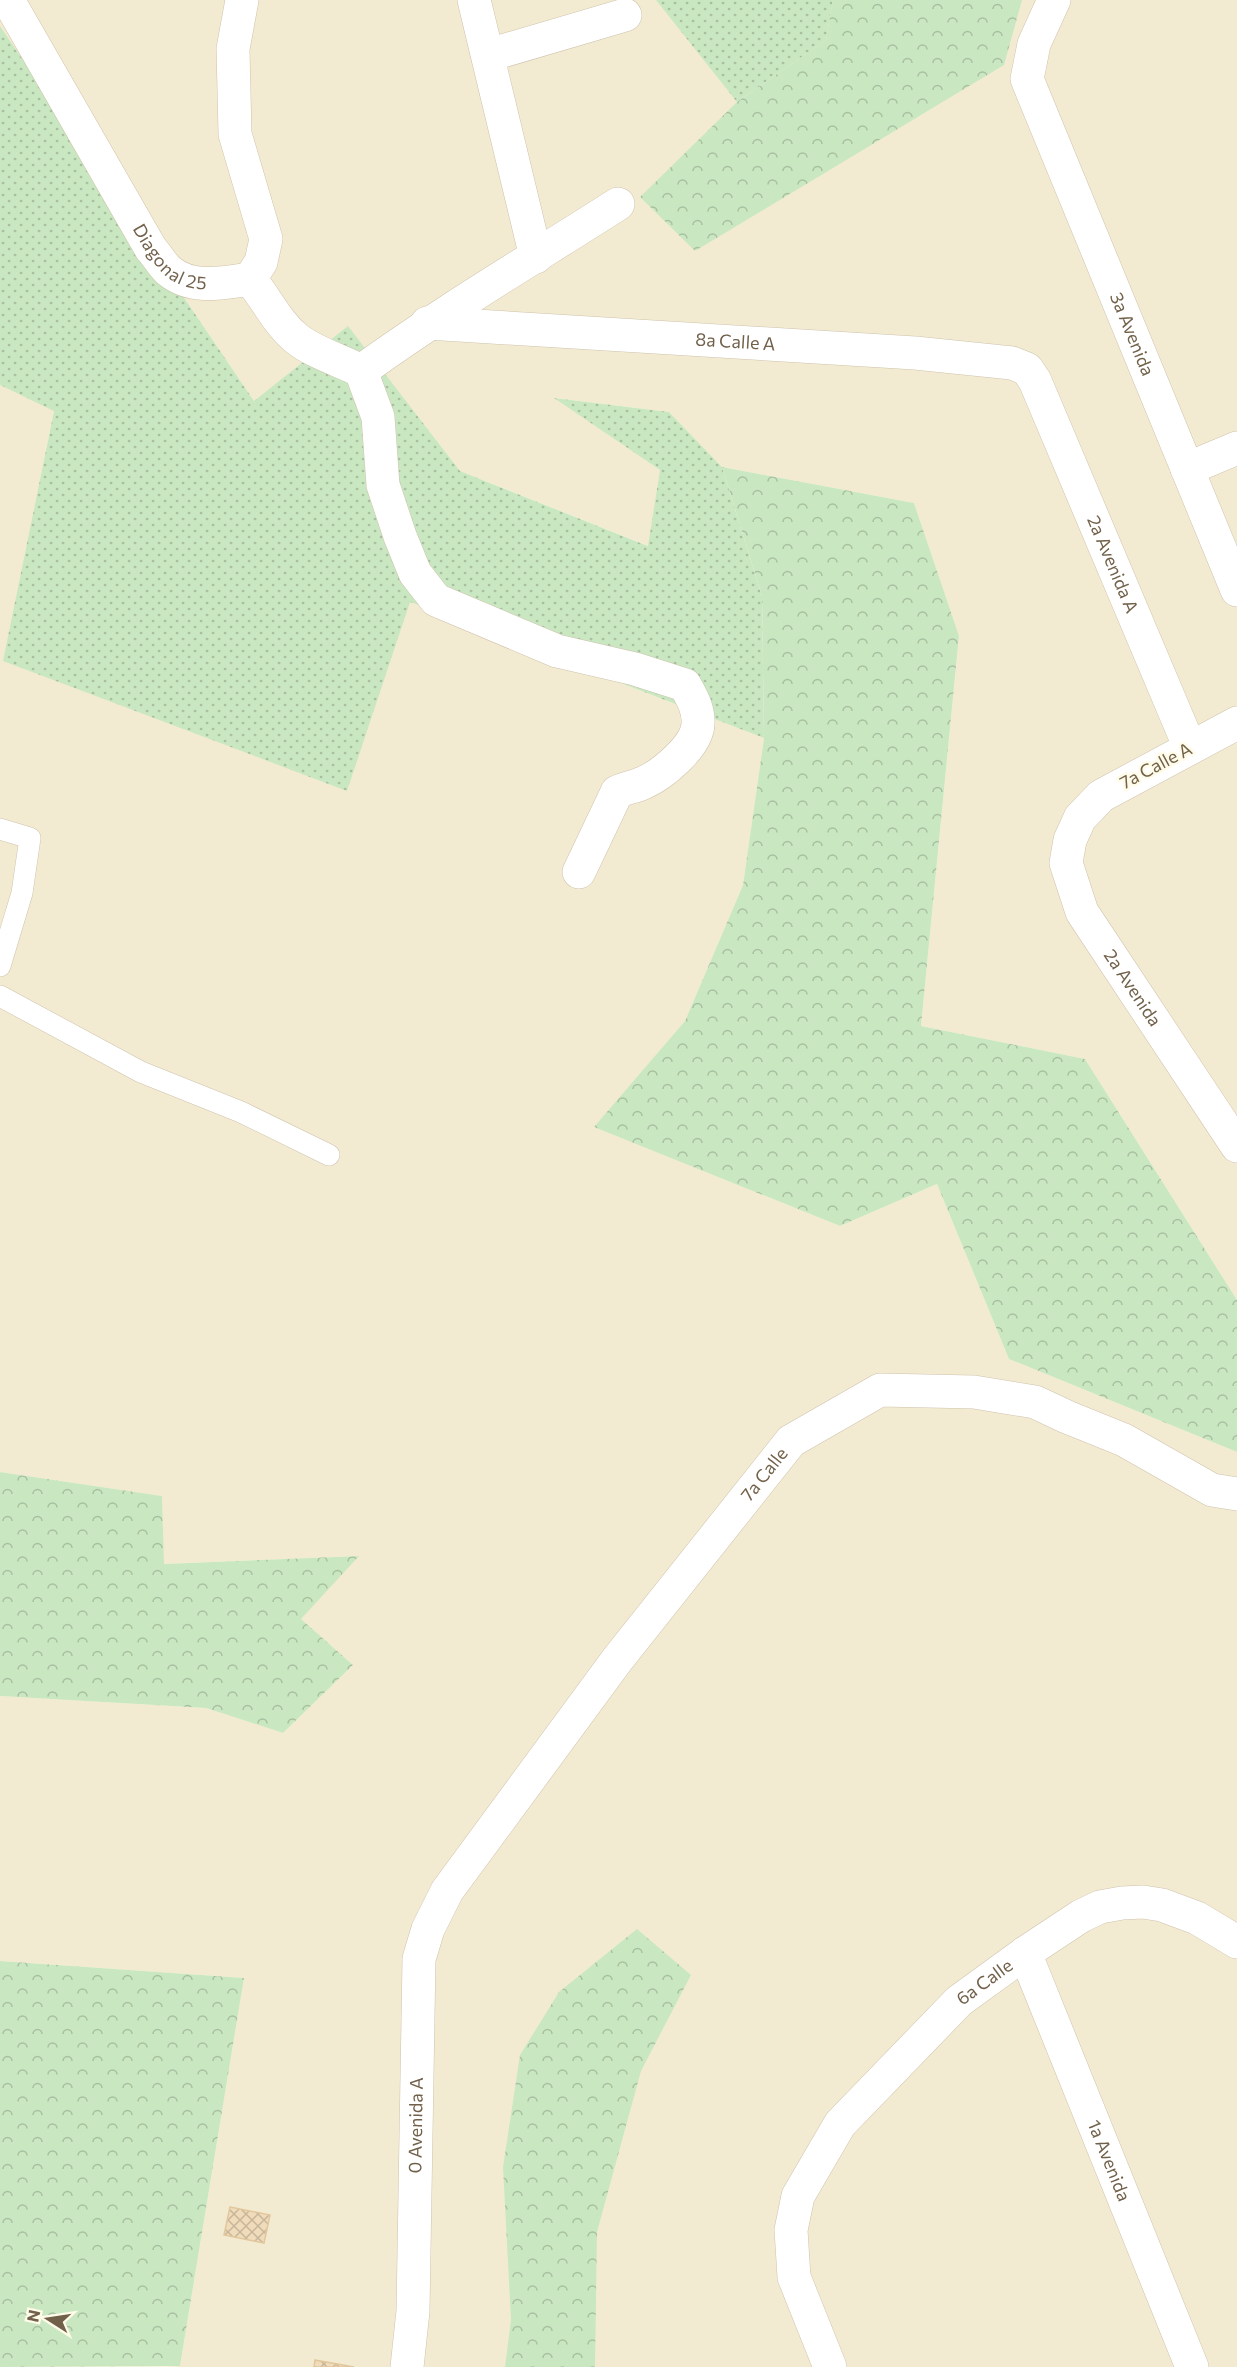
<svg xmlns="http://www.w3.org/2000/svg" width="1237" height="2367" font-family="Commissioner,sans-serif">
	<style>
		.residential { fill: #f3ebd1 }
		.grass { fill: url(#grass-dots) }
		.forest { fill: url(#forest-crowns) }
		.building { fill: url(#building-cross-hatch); stroke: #e2c79c; stroke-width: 1.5 }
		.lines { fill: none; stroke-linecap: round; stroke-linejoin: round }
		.lane-casing { stroke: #cec3ad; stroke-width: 22 }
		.street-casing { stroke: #cec3ad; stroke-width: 34 }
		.secondary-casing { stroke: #cfc2a8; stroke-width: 34 }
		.lane { stroke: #fff; stroke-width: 21 }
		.street { stroke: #fff; stroke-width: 33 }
		.secondary { stroke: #fff; stroke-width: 33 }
		.labels { text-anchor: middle; stroke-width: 5; stroke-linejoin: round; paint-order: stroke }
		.street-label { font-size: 18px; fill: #72614a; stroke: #fffbe9 }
	</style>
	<defs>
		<pattern id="grass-dots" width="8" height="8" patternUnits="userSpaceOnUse" patternTransform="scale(1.5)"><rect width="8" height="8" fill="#c9e8c2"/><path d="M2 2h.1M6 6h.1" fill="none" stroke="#a8bfa0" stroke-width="1.8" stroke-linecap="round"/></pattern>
		<pattern id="forest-crowns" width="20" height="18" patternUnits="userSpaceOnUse" patternTransform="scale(1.5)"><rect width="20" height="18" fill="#c9e8c2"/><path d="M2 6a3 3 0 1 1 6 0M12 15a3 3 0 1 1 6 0" fill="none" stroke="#a8bfa0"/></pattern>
		<pattern id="building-cross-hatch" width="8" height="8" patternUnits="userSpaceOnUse" patternTransform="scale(1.5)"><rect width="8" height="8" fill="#f0dcbb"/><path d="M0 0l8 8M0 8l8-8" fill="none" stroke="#c7b69a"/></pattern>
	</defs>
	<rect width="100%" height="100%" fill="#fbf7e3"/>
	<!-- residential -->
	<g class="residential">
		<polygon points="0,0 1237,0 1237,1300 1085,1059 921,1026 959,637 914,503 722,467 669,412 555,398 660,470 649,546 460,471 348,327 254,401 0,26"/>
		<polygon points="0,385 54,410 4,661 409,602 764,738 743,885 685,1021 595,1127 840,1226 937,1184 1009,1359 1237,1452 1237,2367 166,2367 180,2366 244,1978 0,1961 0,1696 206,1708 283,1733 353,1665 300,1619 358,1556 163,1564 162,1496 0,1472"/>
	</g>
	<!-- grass -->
	<g class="grass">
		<polygon points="656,0 833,0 826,40 737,102"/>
		<polygon points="0,26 254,401 348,326 460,471 648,546 660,470 554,398 669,412 722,467 762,596 764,738 410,602 347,791 3,661 54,411 0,385"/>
	</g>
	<!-- forest -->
	<g class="forest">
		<polygon points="833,0 1022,0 1004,65 695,251 640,197 737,102 826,40"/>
		<polygon points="722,467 914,503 959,636 921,1026 1085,1059 1237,1300 1237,1452 1009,1359 937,1184 840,1226 594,1127 685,1021 743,885 764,738 762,596"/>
		<polygon points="0,1472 162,1496 164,1564 359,1556 301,1619 353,1665 283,1733 206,1708 0,1696"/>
		<polygon points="637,1929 691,1975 641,2071 597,2232 595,2367 505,2367 511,2320 503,2167 520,2055 559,1992"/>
		<polygon points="0,1961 244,1978 180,2366 0,2367"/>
	</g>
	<!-- building -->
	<g class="building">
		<polygon points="230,2207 270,2215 264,2243 224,2235"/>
		<polygon points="315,2360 354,2367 314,2367"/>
	</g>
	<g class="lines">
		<defs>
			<g id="lane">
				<polyline points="0,829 30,838 22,893 0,966"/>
				<polyline points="0,996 141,1072 241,1112 329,1155"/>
			</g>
			<g id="street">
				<polyline points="474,0 536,257"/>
				<path id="s1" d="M1054,0l-20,44 -7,35 210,511"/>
				<polyline points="489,55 625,15"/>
				<path d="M250,279c16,19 27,44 47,60 16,13 45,22 64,32l17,46 5,68 17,51 15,37 21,27 121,51 78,18 50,16c7,13 14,24 13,39 -1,22 -36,51 -55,59 -9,4 -18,5 -26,9l-38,80"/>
				<path id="s2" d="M427,323l488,30 97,10 15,6 8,12 155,367"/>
				<path d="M361,371c83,-60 171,-112 257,-167"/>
				<polyline points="1187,469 1237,448"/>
				<path id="s3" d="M1237,723l-136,73 -21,22 -10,22 -4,23 16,49 155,234"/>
				<path id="s4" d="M1025,1953l167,414"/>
				<path id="s5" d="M407,2367l6,-56 6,-352 9,-30 19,-38 170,-231 174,-219 89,-51 94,2 61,10 32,15 57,23 88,50 25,4"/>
				<path id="s6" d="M830,2367l-36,-90 -3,-47 7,-34 42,-72 119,-123 66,-48 56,-37 19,-9 22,-4 21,-1 19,3 35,13 40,24"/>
			</g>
			<g id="secondary">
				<path id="s7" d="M8,0l143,249c6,6 11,16 18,22 23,19 54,12 81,8l11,-17 5,-23 -31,-105 -2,-85 9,-49"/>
			</g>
		</defs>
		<!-- lane casing -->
		<use href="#lane" class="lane-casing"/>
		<!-- street casing -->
		<use href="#street" class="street-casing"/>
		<!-- secondary casing -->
		<use href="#secondary" class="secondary-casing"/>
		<!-- lane -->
		<use href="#lane" class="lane"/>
		<!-- street -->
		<use href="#street" class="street"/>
		<!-- secondary -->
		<use href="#secondary" class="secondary"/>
	</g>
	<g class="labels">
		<!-- street labels -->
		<g class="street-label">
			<text dy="6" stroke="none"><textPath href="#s7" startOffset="308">Diagonal 25</textPath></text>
			<text dy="6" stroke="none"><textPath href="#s1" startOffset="360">3a Avenida</textPath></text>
			<text dy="6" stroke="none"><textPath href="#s2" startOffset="309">8a Calle A</textPath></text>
			<text dy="6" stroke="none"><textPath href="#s2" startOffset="816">2a Avenida A</textPath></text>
			<text transform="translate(1156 766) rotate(-28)" y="6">7a Calle A</text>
			<text dy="6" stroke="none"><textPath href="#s3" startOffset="375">2a Avenida</textPath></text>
			<text dy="6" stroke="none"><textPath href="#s5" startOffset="1006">7a Calle</textPath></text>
			<text dy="6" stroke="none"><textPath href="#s6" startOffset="465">6a Calle</textPath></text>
			<text dy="6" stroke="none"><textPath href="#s5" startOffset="242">0 Avenida A</textPath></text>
			<text dy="6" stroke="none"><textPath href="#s4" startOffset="224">1a Avenida</textPath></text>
		</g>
	</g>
	<!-- north arrow -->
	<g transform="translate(48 2319) rotate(282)" stroke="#fffbe9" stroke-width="4.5" paint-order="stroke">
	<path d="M0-4.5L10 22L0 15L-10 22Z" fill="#72614a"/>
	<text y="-9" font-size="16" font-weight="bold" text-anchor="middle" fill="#72614a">N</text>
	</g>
</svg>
